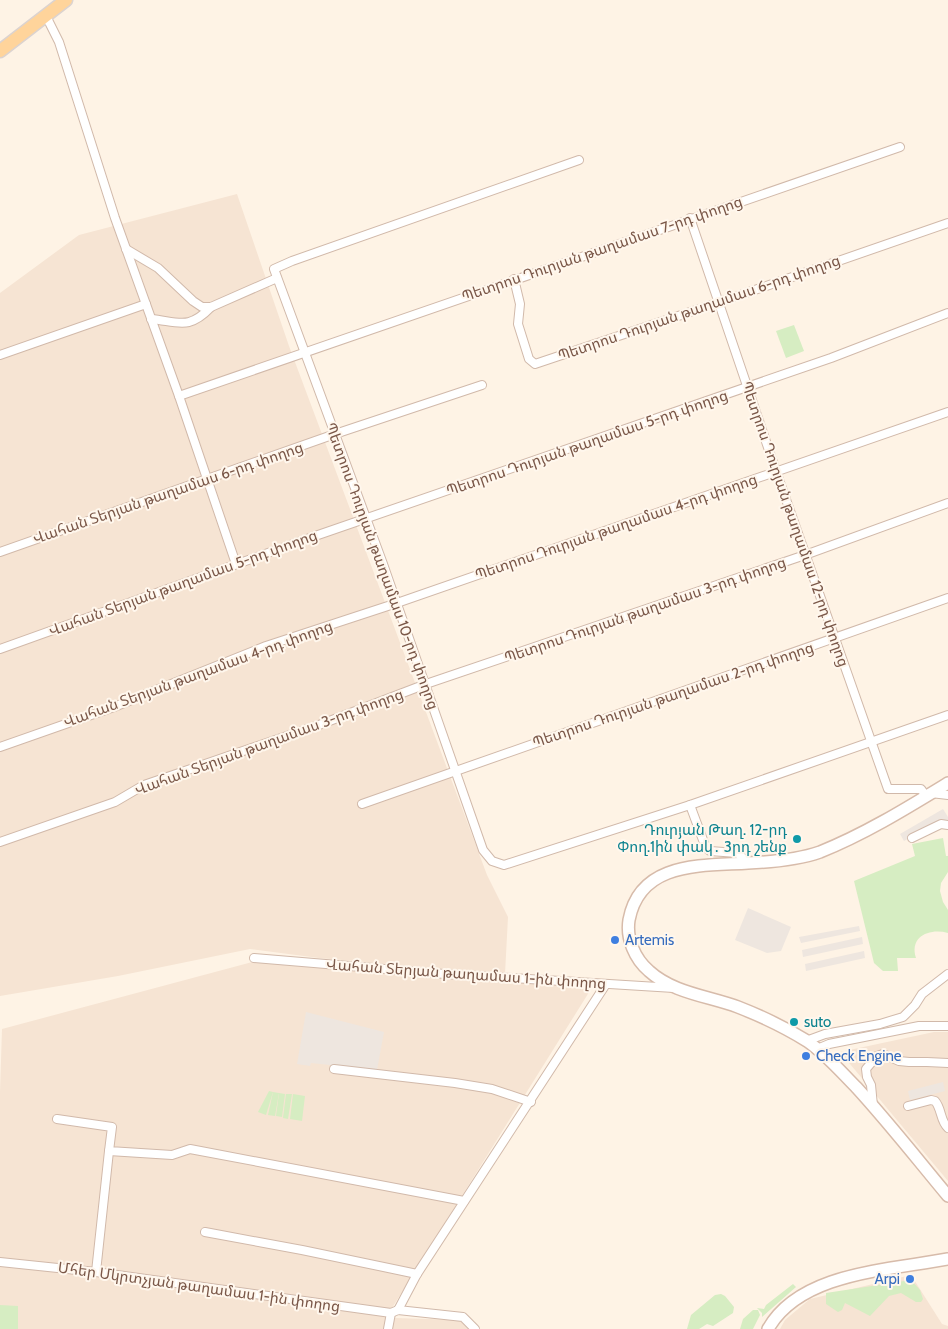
<svg xmlns="http://www.w3.org/2000/svg" width="948" height="1329" font-family="Cabin,'Noto Sans Armenian',sans-serif">
	<style>
		.residential { fill: #f6e4d3 }
		.industrial { fill: #eee6df }
		.green { fill: #d6edc2 }
		.lines { fill: none; stroke-linecap: round; stroke-linejoin: round }
		.street-casing { stroke: #d1b9aa; stroke-width: 10 }
		.secondary-casing { stroke: #d7bbaa; stroke-width: 14 }
		.primary-casing { stroke: #dcd3cf; stroke-width: 15 }
		.street { stroke: #fff; stroke-width: 8 }
		.secondary { stroke: #fff; stroke-width: 11 }
		.primary { stroke: #ffd49b; stroke-width: 12 }
		.culture-dot { fill: #0f9aa8; stroke: #fff7ed; stroke-width: 2 }
		.shop-dot { fill: #3f7fe0; stroke: #fff7ed; stroke-width: 2 }
		.labels { text-anchor: middle; stroke-width: 4; stroke-linejoin: round; paint-order: stroke }
		.street-label { font-size: 15px; fill: #7a5748; stroke: #fff7ed }
		.culture-label { font-size: 15px; fill: #0d838f; stroke: #fff7ed; text-anchor: end }
		.shop-label { font-size: 15px; fill: #366cbe; stroke: #fff7ed; text-anchor: start }
	</style>
	<rect width="100%" height="100%" fill="#fef3e5"/>
	<!-- residential -->
	<g class="residential">
		<polygon points="237,194 289,346 487,875 508,917 505,974 319,958 250,949 118,976 0,996 0,293 79,235"/>
		<polygon points="256,961 591,989 392,1308 385,1329 0,1329 0,1092 2,1029"/>
		<polygon points="934,1032 948,1032 948,1181 840,1052"/>
		<polygon points="911,1275 942,1324 948,1326 948,1329 780,1329 785,1320 810,1299"/>
		<polygon points="395,1318 462,1320 471,1329 392,1329"/>
	</g>
	<!-- industrial -->
	<g class="industrial">
		<polygon points="943,809 948,817 948,823 946,824 943,819 904,841 900,834"/>
		<polygon points="748,908 791,927 781,951 767,953 735,940"/>
		<polygon points="859,926 860,931 801,943 799,937"/>
		<polygon points="862,937 863,944 803,957 802,950"/>
		<polygon points="864,951 865,958 806,971 805,964"/>
		<polygon points="306,1012 384,1032 377,1070 311,1063 310,1066 297,1064"/>
		<polygon points="943,1082 945,1091 910,1100 908,1091"/>
	</g>
	<!-- green -->
	<g class="green">
		<polygon points="794,325 804,351 786,358 776,331"/>
		<path d="M943,838l3,18h2v16l-7,11 -1,8 3,11 5,8v23c-18,-5 -39,3 -32,25h-19l1,13h-15l-9,-8 -20,-82 61,-25 -3,-12z"/>
		<polygon points="269,1091 273,1092 266,1115 258,1112"/>
		<polygon points="273,1092 279,1093 275,1116 268,1115"/>
		<polygon points="279,1093 285,1094 282,1117 276,1116"/>
		<polygon points="286,1094 292,1094 288,1119 283,1118"/>
		<polygon points="293,1094 305,1096 302,1121 290,1119"/>
		<polygon points="911,1280 920,1290 923,1299 921,1302 916,1302 901,1293 889,1296 870,1316 845,1303 842,1310 838,1312 826,1304 826,1293"/>
		<polygon points="793,1284 796,1287 762,1317 762,1313 757,1308 764,1309 766,1305"/>
		<polygon points="721,1294 725,1296 734,1307 733,1313 713,1326 707,1324 699,1329 687,1329 691,1315 715,1295"/>
		<polygon points="0,1305 18,1306 18,1329 0,1329"/>
		<polygon points="753,1310 758,1310 760,1315 753,1329 740,1329 743,1319"/>
	</g>
	<g class="lines">
		<defs>
			<g id="street">
				<polyline points="46,16 59,42 115,218 179,396 236,564"/>
				<polyline points="579,160 292,261 274,269 383,564 483,850 492,861 504,865 690,805 948,715"/>
				<polyline points="690,218 776,471 888,789 921,789 926,796"/>
				<polyline points="126,249 158,268 193,301 202,307 211,307 277,278"/>
				<polyline points="514,279 520,304 518,324 529,359 535,364 720,302 948,223"/>
				<path d="M151,319c29,3 38,11 60,-12"/>
				<polyline points="0,355 146,304"/>
				<polyline points="179,396 900,147"/>
				<polyline points="0,552 335,434 482,385"/>
				<polyline points="0,649 318,535 831,358 948,313"/>
				<polyline points="0,747 114,707 266,646 397,603 948,412"/>
				<polyline points="931,793 948,795"/>
				<polyline points="362,804 948,598"/>
				<polyline points="690,805 706,848 710,851 737,853 749,863"/>
				<polyline points="912,838 941,824 948,825"/>
				<polyline points="0,842 115,802 144,785 319,725 426,684 805,555 948,503"/>
				<polyline points="254,958 445,974 674,988"/>
				<polyline points="806,1041 825,1034 880,1024 903,1017 915,1005 922,994 948,974"/>
				<polyline points="817,1049 829,1044 919,1026 948,1026"/>
				<polyline points="334,1069 455,1083 492,1089 531,1102"/>
				<polyline points="873,1106 871,1085 867,1077 866,1069 877,1056 883,1054 899,1061 909,1062 927,1062 948,1063"/>
				<path d="M908,1106l23,-6 4,1c7,8 5,20 13,27"/>
				<polyline points="57,1119 112,1127 109,1151 172,1155 190,1149 464,1201"/>
				<polyline points="205,1232 302,1250 417,1274"/>
				<polyline points="0,1262 96,1272 391,1313 398,1310"/>
				<polyline points="96,1272 109,1151"/>
				<polyline points="398,1310 417,1274 606,984"/>
				<polyline points="398,1310 463,1317 475,1329"/>
				<polyline points="388,1329 391,1313"/>
			</g>
			<g id="secondary">
				<path d="M948,783c-41,25 -83,51 -128,69 -23,8 -48,10 -72,11 -46,3 -108,-2 -119,57 -3,19 6,39 20,51 24,22 59,25 89,36 23,9 48,21 69,34 19,13 34,31 50,47 32,35 61,72 91,108"/>
				<path d="M768,1329c32,-57 122,-59 180,-70"/>
			</g>
			<polyline id="primary" points="0,51 66,0"/>
		</defs>
		<!-- street casing -->
		<use href="#street" class="street-casing"/>
		<!-- secondary casing -->
		<use href="#secondary" class="secondary-casing"/>
		<!-- primary casing -->
		<use href="#primary" class="primary-casing"/>
		<!-- street -->
		<use href="#street" class="street"/>
		<!-- secondary -->
		<use href="#secondary" class="secondary"/>
		<!-- primary -->
		<use href="#primary" class="primary"/>
	</g>
	<!-- markers -->
	<g class="culture-dot">
		<circle cx="797" cy="839" r="5"/>
		<circle cx="794" cy="1022" r="5"/>
	</g>
	<g class="shop-dot">
		<circle cx="615" cy="940" r="5"/>
		<circle cx="806" cy="1056" r="5"/>
		<circle cx="910" cy="1279" r="5"/>
	</g>
	<g class="labels">
		<!-- street labels -->
		<g class="street-label">
			<text transform="translate(602 249) rotate(-19)" y="5">Պետրոս Դուրյան թաղամաս 7-րդ փողոց</text>
			<text transform="translate(699 308) rotate(-19)" y="5">Պետրոս Դուրյան թաղամաս 6-րդ փողոց</text>
			<text transform="translate(587 443) rotate(-19)" y="5">Պետրոս Դուրյան թաղամաս 5-րդ փողոց</text>
			<text transform="translate(168 493) rotate(-19)" y="5">Վահան Տերյան թաղամաս 6-րդ փողոց</text>
			<text transform="translate(795 524) rotate(71)" y="5">Պետրոս Դուրյան թաղամաս 12-րդ փողոց</text>
			<text transform="translate(616 527) rotate(-19)" y="5">Պետրոս Դուրյան թաղամաս 4-րդ փողոց</text>
			<text transform="translate(382 566) rotate(70)" y="5">Պետրոս Դուրյան թաղամաս 10-րդ փողոց</text>
			<text transform="translate(183 583) rotate(-20)" y="5">Վահան Տերյան թաղամաս 5-րդ փողոց</text>
			<text transform="translate(645 610) rotate(-19)" y="5">Պետրոս Դուրյան թաղամաս 3-րդ փողոց</text>
			<text transform="translate(198 674) rotate(-20)" y="5">Վահան Տերյան թաղամաս 4-րդ փողոց</text>
			<text transform="translate(673 695) rotate(-19)" y="5">Պետրոս Դուրյան թաղամաս 2-րդ փողոց</text>
			<text transform="translate(269 742) rotate(-20)" y="5">Վահան Տերյան թաղամաս 3-րդ փողոց</text>
			<text transform="translate(466 974) rotate(4)" y="5">Վահան Տերյան թաղամաս 1-ին փողոց</text>
			<text transform="translate(199 1287) rotate(8)" y="5">Մհեր Մկրտչյան թաղամաս 1-ին փողոց</text>
		</g>
		<!-- culture labels -->
		<g class="culture-label">
			<text x="787" y="835">Դուրյան Թաղ. 12-րդ<tspan x="787" dy="17">Փող.1ին փակ․ 3րդ շենք</tspan></text>
			<text x="804" y="1027" text-anchor="start">suto</text>
		</g>
		<!-- shop labels -->
		<g class="shop-label">
			<text x="625" y="945">Artemis</text>
			<text x="816" y="1061">Check Engine</text>
			<text x="900" y="1284" text-anchor="end">Arpi</text>
		</g>
	</g>
</svg>
